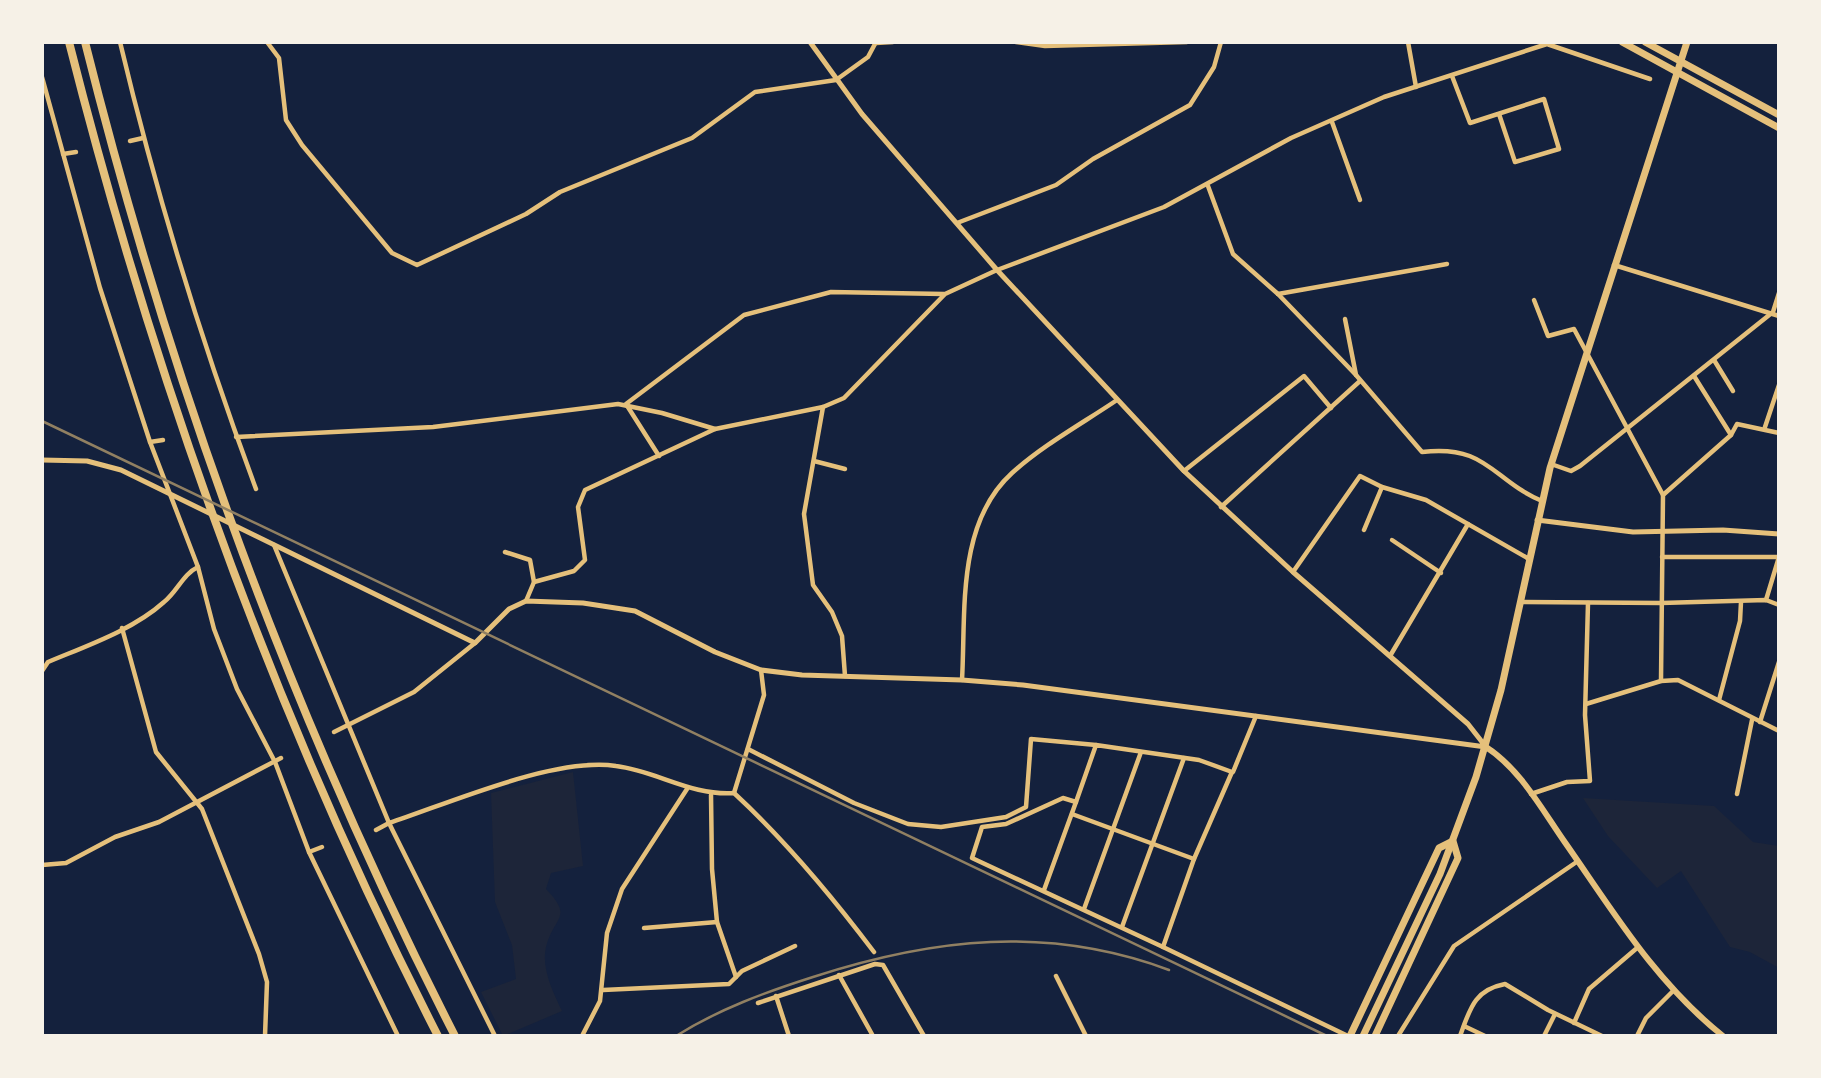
<svg xmlns="http://www.w3.org/2000/svg" width="1821" height="1078" font-family="'IBM Plex Sans',sans-serif">
	<style>
		.green { fill: #1d2539 }
		.lines { fill: none; stroke-linecap: round; stroke-linejoin: round }
		.minor { stroke: #e5c07b; stroke-width: 4.5 }
		.tertiary { stroke: #e5c07b; stroke-width: 5 }
		.secondary { stroke: #e5c07b; stroke-width: 6 }
		.primary { stroke: #e5c07b; stroke-width: 7 }
		.trunk { stroke: #e5c07b; stroke-width: 7 }
		.motorway { stroke: #e5c07b; stroke-width: 8 }
		.rail { stroke: #918062; stroke-width: 2.5 }
	</style>
	<rect width="100%" height="100%" fill="#14213d"/>
	<!-- green -->
	<g class="green">
		<path d="M573,772l10,94 -32,7 -5,16c28,29 8,27 0,58 -5,21 7,45 16,64l-59,25 -22,-44 35,-13 -4,-34 -17,-43 -4,-109z"/>
		<polygon points="1583,798 1714,806 1753,842 1779,846 1779,968 1750,952 1730,947 1681,871 1657,888 1608,836"/>
	</g>
	<g class="lines">
		<!-- minor -->
		<g class="minor">
			<path d="M120,42c36,151 82,302 136,447"/>
			<polyline points="267,42 279,58 286,120 302,145 392,253 417,265 526,214 560,192 692,138 755,92 836,80 868,57 876,42"/>
			<polyline points="1016,42 1045,46 1187,42"/>
			<polyline points="1408,42 1416,87"/>
			<polyline points="876,43 893,42"/>
			<polyline points="1452,76 1470,123 1544,99 1559,149 1515,162 1499,114"/>
			<polyline points="42,77 100,288 150,442 198,567 214,629 237,689 275,762 309,852 398,1036"/>
			<polyline points="1332,122 1360,200"/>
			<polyline points="130,141 143,138"/>
			<polyline points="63,154 76,152"/>
			<path d="M1208,186l25,68 45,40 78,81 66,77c65,-8 70,28 120,49"/>
			<polyline points="957,223 1056,185 1093,159 1190,105 1214,67 1221,42"/>
			<polyline points="1614,265 1779,316"/>
			<polyline points="1278,294 1447,264"/>
			<polyline points="1534,300 1548,336 1574,329 1663,495"/>
			<polyline points="1345,319 1356,375"/>
			<polyline points="1714,360 1733,391"/>
			<polyline points="1694,376 1731,435"/>
			<polyline points="823,407 804,514 813,585 832,612 842,636 845,676"/>
			<polyline points="1765,427 1779,385"/>
			<polyline points="236,437 433,427 618,404 662,413 715,429"/>
			<polyline points="150,442 163,440"/>
			<polyline points="659,456 626,404 744,315 831,292 944,294"/>
			<polyline points="814,461 845,469"/>
			<polyline points="1551,464 1571,471 1580,466 1773,312 1779,293"/>
			<polyline points="1184,471 1304,376 1331,408"/>
			<polyline points="1221,507 1360,381"/>
			<polyline points="1364,530 1382,487"/>
			<polyline points="1392,540 1441,573"/>
			<polyline points="274,545 389,823 495,1036"/>
			<polyline points="505,552 530,560 534,582"/>
			<polyline points="1662,557 1779,557 1766,600"/>
			<polyline points="1293,572 1360,476 1382,487 1426,500 1529,559"/>
			<polyline points="526,601 534,582 574,571 585,560 578,507 585,490 715,429 823,407 844,398 945,294 997,270 1164,207 1291,138 1384,97 1547,44 1650,79"/>
			<polyline points="1521,602 1661,603 1766,600 1779,605"/>
			<polyline points="122,628 156,752 202,809 259,954 267,982 265,1036"/>
			<polyline points="1390,656 1468,524"/>
			<path d="M42,671l6,-9c38,-16 85,-32 116,-60 13,-10 19,-28 34,-35"/>
			<path d="M962,680c4,-68 -6,-156 50,-207 31,-28 71,-50 105,-73"/>
			<polyline points="1661,681 1663,495 1731,435 1737,424 1779,433"/>
			<polyline points="1719,700 1740,621 1741,602"/>
			<polyline points="1586,704 1661,681 1678,680 1779,731"/>
			<polyline points="1760,722 1779,662"/>
			<polyline points="334,732 414,692 475,643"/>
			<polygon points="1096,745 1199,760 1232,772 1194,859 1163,947 972,858 982,827 1006,824 1063,798 1076,802"/>
			<polyline points="748,749 854,803 908,824 941,827 1006,817 1026,807 1031,739 1096,745"/>
			<polyline points="1233,772 1256,716"/>
			<polyline points="734,793 764,695 761,670"/>
			<polyline points="1531,794 1567,782 1590,781 1585,715 1588,603"/>
			<polyline points="1737,794 1752,720"/>
			<polyline points="711,795 712,869 717,922 736,977"/>
			<polyline points="1072,814 1194,859"/>
			<path d="M376,830l13,-7c61,-20 165,-66 227,-57 41,5 75,30 118,27 53,49 97,102 140,159"/>
			<polyline points="309,852 322,847"/>
			<polyline points="42,865 66,863 115,837 159,822 281,758"/>
			<polyline points="1044,890 1076,802"/>
			<polyline points="1084,909 1141,752"/>
			<polyline points="1122,927 1184,758"/>
			<polyline points="644,928 717,922"/>
			<polyline points="1163,947 1348,1036"/>
			<polyline points="839,975 873,1036"/>
			<polyline points="1056,976 1086,1036"/>
			<polyline points="603,990 729,984 742,971 795,946"/>
			<polyline points="776,996 789,1036"/>
			<polyline points="758,1003 875,964 883,965 924,1036"/>
			<polyline points="1574,1023 1589,989 1637,948"/>
			<polyline points="1464,1026 1485,1036"/>
			<polyline points="582,1036 600,1001 607,933 622,889 687,789"/>
			<polyline points="1398,1036 1454,946 1578,861"/>
			<path d="M1460,1036c10,-27 14,-46 45,-52l43,26 54,26"/>
			<polyline points="1544,1036 1555,1014"/>
			<polyline points="1637,1036 1646,1018 1673,991"/>
		</g>
		<!-- tertiary -->
		<g class="tertiary">
			<polyline points="42,460 87,461 121,470 475,643 509,609 526,601 583,603 635,611 715,652 761,670 802,675 962,680 1023,685 1486,747 1468,724 1293,572 1184,471 997,270 862,114 810,42"/>
			<polyline points="1537,520 1633,532 1723,530 1779,534"/>
		</g>
		<!-- secondary -->
		<path class="secondary" d="M1486,747c34,22 55,61 78,94 49,70 91,141 159,195"/>
		<!-- primary -->
		<g class="primary">
			<polyline points="1350,1036 1439,848 1453,841 1458,858 1375,1036"/>
			<polyline points="1363,1036 1440,874 1476,777 1501,690 1550,468 1687,42"/>
		</g>
		<!-- trunk -->
		<g class="trunk">
			<polyline points="1622,42 1779,128"/>
			<polyline points="1645,42 1779,115"/>
		</g>
		<!-- motorway -->
		<g class="motorway">
			<path d="M69,42c87,344 207,678 369,994"/>
			<path d="M85,42c86,344 208,678 370,994"/>
		</g>
		<!-- rail -->
		<g class="rail">
			<polyline points="42,421 1327,1036"/>
			<path d="M676,1036c43,-27 90,-44 137,-59 120,-39 235,-52 356,-7"/>
		</g>
	</g>
	<!-- border -->
	<rect width="1821" height="1078" fill="none" stroke="#f6f1e7" stroke-width="88"/>
</svg>
